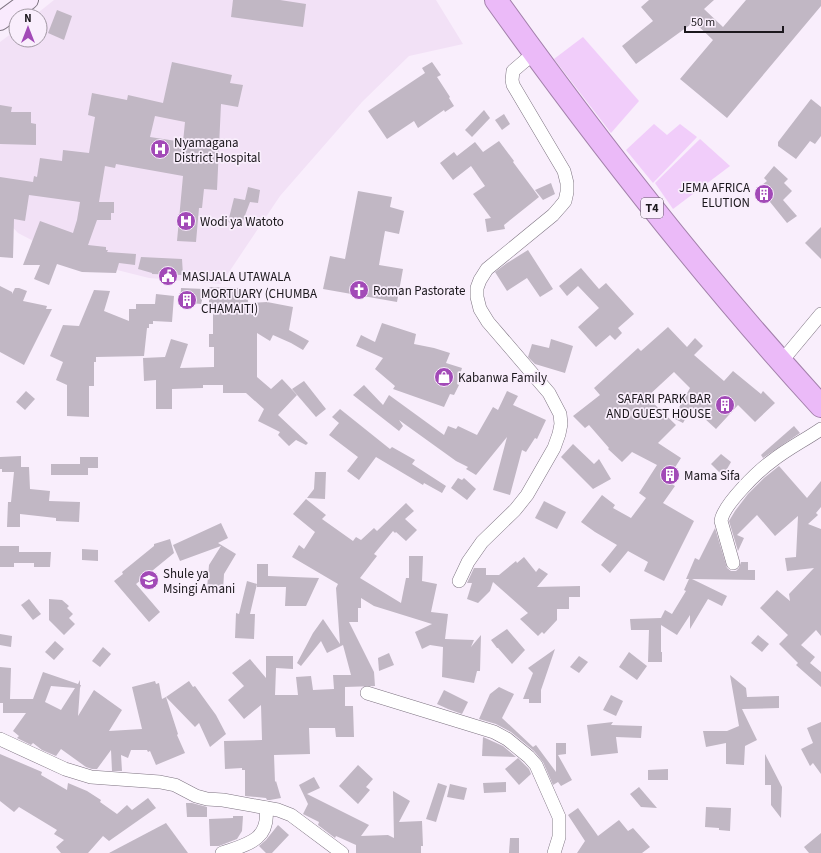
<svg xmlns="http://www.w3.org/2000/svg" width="821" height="853" font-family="'Source Sans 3',sans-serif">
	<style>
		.built { fill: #f2e1f6 }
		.green { fill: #f1cdfa }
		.building { fill: #c1b7c4; fill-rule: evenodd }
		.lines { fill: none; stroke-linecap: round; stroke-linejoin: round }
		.street-casing { stroke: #7d7380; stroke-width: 14 }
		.secondary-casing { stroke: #7d7380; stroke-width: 20 }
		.highway-casing { stroke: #a381ab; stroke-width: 24 }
		.street { stroke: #fff; stroke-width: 13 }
		.secondary { stroke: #f9eafd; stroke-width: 18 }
		.highway { stroke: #ebbaf8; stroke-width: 22 }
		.labels { text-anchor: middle; stroke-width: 3.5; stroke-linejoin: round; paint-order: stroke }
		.shield { fill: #f9eefc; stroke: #5e5860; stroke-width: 1 }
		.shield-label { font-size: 12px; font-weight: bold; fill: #1c181d }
		.poi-label { font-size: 13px; fill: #1c181d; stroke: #f9eefc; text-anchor: start }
	</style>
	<rect width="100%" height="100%" fill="#f9eefc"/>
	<!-- built -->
	<polygon class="built" points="54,0 436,0 463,44 409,56 362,102 280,196 221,284 149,278 113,269 47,248 18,233 0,214 0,42 16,30 16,40 40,40 40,16 34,16"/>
	<!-- green -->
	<g class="green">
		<polygon points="583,37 639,101 611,133 554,59"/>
		<polygon points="654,124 667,135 680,124 697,137 653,183 626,150"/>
		<polygon points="700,139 730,166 673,209 655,183"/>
	</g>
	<!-- building -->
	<g class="building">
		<polygon points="233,0 280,0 306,4 303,27 231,17"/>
		<polygon points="649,0 714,0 704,9 723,27 746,0 821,0 821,6 727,118 680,79 713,40 694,22 636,64 622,46 653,21 641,7"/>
		<polygon points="57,10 72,16 64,40 48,33"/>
		<path d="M172,62l60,13 -2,8 13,2 -5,22 -17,-3 -4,86 -13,-1 -2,19h-3l-3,34 -19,-1 6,-65 -67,-12 -1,4 -10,-2 -6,36h15v11h-3v7h-14l-9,25 18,2v3h2l-1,2 29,2 -1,11 -16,-2 -3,10 -34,-1 -25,-8 -8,21 -15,-6 6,-14h-17l17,-44 33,12 4,-13 3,-18 -51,-7 -4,26 -11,-2 -1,39 -13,-1v-80l33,5 1,-6 3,1 3,-19 22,3 1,-11 26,3 6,-36 -7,-2 4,-22 35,7 1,-5 35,8zM155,116l30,6 -2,20 -33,-5z"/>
		<polygon points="432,62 441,75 437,77 450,97 449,98 454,106 445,112 444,110 418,128 414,121 387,139 368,111 425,73 422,68"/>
		<polygon points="811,99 821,107 821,136 815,144 810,141 796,159 778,146 778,142"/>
		<polygon points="0,105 12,107 11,112 31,112 31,123 36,124 36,145 0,144"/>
		<polygon points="484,110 490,118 472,137 465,130"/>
		<polygon points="504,114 510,124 502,130 495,120"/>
		<polygon points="499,141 514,161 513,162 539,197 504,225 505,229 487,232 485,219 491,218 473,194 485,186 471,166 453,180 440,163 454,152 457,156 475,142 483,152"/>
		<polygon points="774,166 788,179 784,183 792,191 783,200 797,216 787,223 766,197 763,199 756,190 767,181 764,178"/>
		<polygon points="551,183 555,194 543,200 535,190"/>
		<polygon points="248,187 260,190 258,203 250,202 241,226 228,222 234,198 245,200"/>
		<polygon points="358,191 392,197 390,207 404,211 399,234 385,231 379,265 403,269 397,302 323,289 330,256 345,259"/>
		<polygon points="821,227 821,259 805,243"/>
		<polygon points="528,250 553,289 540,297 527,278 507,291 495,272 507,263"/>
		<polygon points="141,257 182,259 183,275 152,274 152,273 138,269"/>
		<polygon points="581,268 599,289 606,283 634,314 618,328 622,333 615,340 610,335 596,347 578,327 599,308 578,286 567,296 559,286"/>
		<polygon points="0,286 12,292 12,294 15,288 19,288 27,291 23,301 47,306 46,309 52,309 24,365 0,352"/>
		<polygon points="209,287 240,288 240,300 248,299 248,303 267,302 293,307 289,330 309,341 303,350 291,343 273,335 270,341 257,333 257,377 271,389 282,379 297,395 278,415 308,443 306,445 296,440 289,446 278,435 280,432 258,421 264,409 246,393 223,393 223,385 203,385 203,388 172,389 172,409 156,409 156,380 144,381 143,358 165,357 171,339 188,344 180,368 214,367 214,347 209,347 209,334 213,334 213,308 209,307"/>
		<polygon points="181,288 205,289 201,304 180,302"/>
		<polygon points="94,290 110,291 104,311 129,321 129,309 136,309 136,304 155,304 156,294 174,296 172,322 153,321 153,324 149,324 149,328 147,328 144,356 96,357 96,362 94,362 94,386 89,386 89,417 67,416 67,385 56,380 63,362 50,356 63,325 79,326"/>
		<polygon points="382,323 416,334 414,344 434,348 450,353 446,363 462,368 457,384 459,385 454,395 450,394 444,407 393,389 395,386 375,369 383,358 356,346 361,335 375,342"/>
		<polygon points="668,327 687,347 695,338 703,346 694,355 724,381 733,371 761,394 763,391 775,403 755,422 738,405 716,429 692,407 683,423 673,418 690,388 674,372 647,397 676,425 658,443 681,458 674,469 678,471 670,483 675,486 663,503 694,521 664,581 644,571 648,562 628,551 610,573 601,565 617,545 595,532 581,522 602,495 615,505 613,508 631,518 646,498 639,493 657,465 632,452 622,462 608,449 609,448 589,425 585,428 573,416 600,395 594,388 638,348 641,351"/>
		<polygon points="551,339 573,346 565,373 535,364 528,357 532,344 549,348"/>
		<polygon points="304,381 326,409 316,417 292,389"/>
		<polygon points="364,385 383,405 389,395 444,435 448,426 456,429 458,426 477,435 493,407 498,410 507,391 518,396 513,405 546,420 537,439 535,438 526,452 522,450 510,495 493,490 507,437 476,475 466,469 468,467 456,461 399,420 403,426 399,431 353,395"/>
		<polygon points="26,391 35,399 25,410 16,402"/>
		<polygon points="340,409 390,449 392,447 415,460 412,464 446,486 442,493 424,483 423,485 376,457 359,480 347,471 358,457 329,435 339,423 332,417"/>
		<polygon points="794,426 800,433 763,458 761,455"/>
		<polygon points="573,444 594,464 599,459 611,479 593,489 561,457"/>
		<polygon points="721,454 731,462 723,476 711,464"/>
		<polygon points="21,456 21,467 29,467 30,489 50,491 49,501 80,502 79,522 56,521 56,518 20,514 20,527 7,527 8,502 11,502 14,472 2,472 2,469 0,469 0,457"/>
		<polygon points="80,457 98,457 98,468 88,468 88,475 51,475 51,464 80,464"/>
		<polygon points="779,466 807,498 821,481 821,507 816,513 818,515 808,524 821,529 821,636 816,630 801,645 815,657 810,663 821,672 821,687 796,665 798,663 779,644 788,635 760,608 777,590 790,601 789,594 814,568 787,571 785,558 796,557 798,516 775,536 757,515 737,535 744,538 738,551 729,521 735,511 748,494 764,478"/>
		<polygon points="315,472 326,472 325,499 307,498 314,489"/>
		<polygon points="458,478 462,480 464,478 476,489 467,500 451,488"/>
		<polygon points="306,499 326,515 322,519 353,541 356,537 361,540 374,528 377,531 406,503 414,511 405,519 417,530 406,541 396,532 395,533 393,531 374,554 377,556 360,578 401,603 406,578 409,578 409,556 423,556 422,581 437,584 431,612 448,614 445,639 474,640 471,647 481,635 480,671 477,671 474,683 442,677 443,647 430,645 422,649 415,632 432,624 374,606 361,598 361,608 358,608 358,622 349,622 374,672 375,686 345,687 345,706 353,706 354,737 336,737 335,728 309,728 310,754 274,755 275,782 276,781 281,798 270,800 267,800 266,798 245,796 245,770 242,770 242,768 225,769 224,741 262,740 261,705 244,719 228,700 244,686 232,673 250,659 266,678 266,656 293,656 293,669 276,668 275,695 298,695 296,677 311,676 313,690 334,689 333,675 351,675 343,645 327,653 321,641 301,666 297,663 313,633 323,619 340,644 336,588 338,584 292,557 299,545 304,549 315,532 293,514"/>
		<polygon points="544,501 566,512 557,529 535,518"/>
		<polygon points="221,523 228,538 218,543 236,554 224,574 223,591 207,589 209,565 221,546 180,561 173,545"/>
		<polygon points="715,528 727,568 731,571 736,571 739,568 741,562 748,562 748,570 755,570 755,580 692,579 727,596 722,606 708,599 690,629 690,615 677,635 661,625 661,652 662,652 662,662 648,662 649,630 631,630 630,619 661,618 665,610 672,614 686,591 684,590 689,579 686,579 695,558 699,560"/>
		<polygon points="170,539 174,553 136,584 160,612 149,622 114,581 123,574 122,572 154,546 154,544"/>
		<polygon points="0,546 19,546 19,552 51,552 50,567 34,567 34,563 14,563 14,567 0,567"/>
		<polygon points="82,549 98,550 98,561 82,560"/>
		<polygon points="524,557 536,572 539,568 548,574 537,587 580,586 580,597 569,597 569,609 557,609 557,620 544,634 542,632 538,636 520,619 528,613 493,582 490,591 478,603 467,599 472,583 467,583 474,568 486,568 486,575 499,575 516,561 517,563"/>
		<polygon points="257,564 268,564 268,576 319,578 306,606 285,606 286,587 257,587"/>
		<polygon points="247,581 257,584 250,614 255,614 254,639 235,638 236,613 239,614"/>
		<polygon points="29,599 41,614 33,620 21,605"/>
		<polygon points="49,599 62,600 69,606 67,608 73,614 69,618 75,624 64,635 49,620"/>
		<polygon points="507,629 525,650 512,664 498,648 497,648 491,640"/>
		<polygon points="0,634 12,636 11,647 0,645"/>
		<polygon points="758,635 769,644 762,652 751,643"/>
		<polygon points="55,641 64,649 54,660 45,652"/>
		<polygon points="103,647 111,654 100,667 92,661"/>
		<polygon points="555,649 541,690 541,703 529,703 529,699 523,699 533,673 528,668"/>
		<polygon points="629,652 647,666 637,680 619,667"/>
		<polygon points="389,653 394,665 379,671 378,658"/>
		<polygon points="579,656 588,662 579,673 570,667"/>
		<path d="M0,667l11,1 -1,31h23l10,-27 35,12 2,-4v5h1l-1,3 -2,28 16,-26 28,20 -13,21 33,-2 -10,-42 23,-6 1,3 3,-1 3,16 4,-2 12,37 -1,1 8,18 -29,12 -6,-14 -2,1 -1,-2h-16l-3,8 -7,-3 1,16h-10l-1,-21 -14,19h-5l-6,-2 -25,-18 -5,7 -14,-6 -9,-7 -2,2 -14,-7 2,-2 -6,-5 13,-18h-23v-10h-3zM51,686l24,2 -14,22 -16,-8z"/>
		<polygon points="730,675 746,688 747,697 779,696 779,708 742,709 757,740 745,746 744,765 726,764 726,743 706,747 703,731 727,731 739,726"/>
		<polygon points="189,681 193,687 195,686 208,704 216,715 226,734 210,747 199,723 195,727 166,697"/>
		<polygon points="499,687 514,694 502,718 533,747 536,745 556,772 556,743 566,743 566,754 558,755 572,780 561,786 558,782 553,785 543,762 534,751 511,732 496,724 479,719 490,694"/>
		<polygon points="444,690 468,702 462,714 448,709 437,704"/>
		<polygon points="611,695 623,701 616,716 603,710"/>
		<polygon points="613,722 611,725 642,726 641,738 616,737 618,753 591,756 587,725"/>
		<polygon points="821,722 821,774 813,763 810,766 801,749 813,743 807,728"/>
		<polygon points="483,737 503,746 516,757 482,756"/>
		<polygon points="0,754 42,772 41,775 67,790 68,783 87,791 101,800 100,802 117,814 127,805 132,810 148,798 156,808 109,841 103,836 88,853 61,853 56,847 64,840 54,834 57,830 19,807 14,812 0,801"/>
		<polygon points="765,754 782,787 781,818 771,805 771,785 765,785"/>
		<polygon points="518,758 529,769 531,774 519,785 505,769"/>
		<polygon points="358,765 373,779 366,787 370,790 358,804 339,786"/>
		<polygon points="668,769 668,780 648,780 648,770"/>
		<polygon points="314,777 320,788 307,794 369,825 361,836 388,835 394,838 393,791 410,801 399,822 422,821 423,846 421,846 421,853 356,853 356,845 336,836 335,838 318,825 319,822 303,814 308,804 299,785"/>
		<polygon points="506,782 506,792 484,793 483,783"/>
		<polygon points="438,783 447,786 436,822 426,819"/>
		<polygon points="450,784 467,788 464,800 447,797"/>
		<polygon points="639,787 657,808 641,807 630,794"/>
		<polygon points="186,803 192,803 207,807 207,817 187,817"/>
		<polygon points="706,807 731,808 730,831 719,830 719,828 705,827"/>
		<polygon points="578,808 598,836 619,820 628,831 633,828 650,847 642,853 577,853 585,841 568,815"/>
		<polygon points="233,816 243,816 242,831 237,839 219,846 210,846 209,819 233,818"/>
		<polygon points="166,823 188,853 109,853"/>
		<polygon points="278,825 289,835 272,853 266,853 259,846 266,840"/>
		<polygon points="821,833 821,853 809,853 804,847"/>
		<polygon points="510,838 519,838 519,853 509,853"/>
	</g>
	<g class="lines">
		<defs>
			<g id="street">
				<polyline points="781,362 821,314"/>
				<path d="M733,563l-12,-42c2,-16 37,-50 51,-60 15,-12 33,-21 49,-32"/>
				<polyline points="459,581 468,562 482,542 515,510 527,495 554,448 559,434 561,424 560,414 549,393 488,322 480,309 477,297 477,288 480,280 487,269 553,215 560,207 565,201 567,192 567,183 564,171 513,85 512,80 513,71 534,53"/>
				<polyline points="367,693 494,732 507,739 529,757 536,765 559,817 559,837 554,853"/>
				<polyline points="0,739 65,769 91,777 160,782 175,785 196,796 207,799 223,800 278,810 291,815 342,853"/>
				<path d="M222,853c26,-9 48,-13 44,-45"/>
			</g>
			<polyline id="secondary" points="0,21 29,0"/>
			<path id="highway" d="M496,0c101,141 208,278 325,406"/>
		</defs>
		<!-- street casing -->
		<use href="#street" class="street-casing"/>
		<!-- secondary casing -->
		<use href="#secondary" class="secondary-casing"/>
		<!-- highway casing -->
		<use href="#highway" class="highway-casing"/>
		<!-- street -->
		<use href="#street" class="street"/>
		<!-- secondary -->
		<use href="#secondary" class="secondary"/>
		<!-- highway -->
		<use href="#highway" class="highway"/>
	</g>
	<!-- icons -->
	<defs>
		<symbol id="hospital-disc" viewBox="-11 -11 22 22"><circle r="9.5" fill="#a24ab7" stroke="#f9eefc"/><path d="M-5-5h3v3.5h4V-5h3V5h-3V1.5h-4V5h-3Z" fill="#fff"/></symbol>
		<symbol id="building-disc" viewBox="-11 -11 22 22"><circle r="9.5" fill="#a24ab7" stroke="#f9eefc"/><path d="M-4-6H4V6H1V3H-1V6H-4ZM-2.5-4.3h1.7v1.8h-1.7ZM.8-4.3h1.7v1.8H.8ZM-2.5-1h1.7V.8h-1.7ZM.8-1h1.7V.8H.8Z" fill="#fff"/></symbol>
		<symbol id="civic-disc" viewBox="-11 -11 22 22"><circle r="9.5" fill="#a24ab7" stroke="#f9eefc"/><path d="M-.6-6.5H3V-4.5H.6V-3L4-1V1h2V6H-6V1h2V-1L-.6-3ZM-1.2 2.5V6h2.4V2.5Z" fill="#fff"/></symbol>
		<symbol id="church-disc" viewBox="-11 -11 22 22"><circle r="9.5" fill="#a24ab7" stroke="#f9eefc"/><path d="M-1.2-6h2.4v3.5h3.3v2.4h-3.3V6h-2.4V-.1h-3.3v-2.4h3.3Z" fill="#fff"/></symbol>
		<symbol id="shop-disc" viewBox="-11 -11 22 22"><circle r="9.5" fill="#a24ab7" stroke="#f9eefc"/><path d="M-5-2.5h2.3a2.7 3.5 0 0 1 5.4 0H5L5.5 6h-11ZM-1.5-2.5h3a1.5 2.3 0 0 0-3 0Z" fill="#fff"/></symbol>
		<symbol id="school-disc" viewBox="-11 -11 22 22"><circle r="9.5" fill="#a24ab7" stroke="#f9eefc"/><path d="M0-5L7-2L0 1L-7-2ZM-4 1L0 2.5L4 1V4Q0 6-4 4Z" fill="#fff"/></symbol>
	</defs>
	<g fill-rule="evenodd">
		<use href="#hospital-disc" x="149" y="138" width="22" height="22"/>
		<use href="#building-disc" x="753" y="183" width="22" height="22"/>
		<use href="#hospital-disc" x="175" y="210" width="22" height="22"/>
		<use href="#civic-disc" x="157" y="265" width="22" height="22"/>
		<use href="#church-disc" x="348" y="279" width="22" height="22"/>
		<use href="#building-disc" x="176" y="289" width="22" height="22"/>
		<use href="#shop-disc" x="433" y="366" width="22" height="22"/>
		<use href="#building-disc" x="714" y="394" width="22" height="22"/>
		<use href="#building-disc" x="659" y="464" width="22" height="22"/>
		<use href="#school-disc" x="138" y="569" width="22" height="22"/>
	</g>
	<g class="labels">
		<!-- shield labels -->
		<rect class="shield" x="641" y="198" width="22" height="20" rx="3"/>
		<g class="shield-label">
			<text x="652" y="212">T4</text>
		</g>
		<!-- poi labels -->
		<g class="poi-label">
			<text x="174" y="147">Nyamagana<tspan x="174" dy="15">District Hospital</tspan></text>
			<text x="750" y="192" text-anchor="end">JEMA AFRICA<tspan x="750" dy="15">ELUTION</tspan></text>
			<text x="200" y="226">Wodi ya Watoto</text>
			<text x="182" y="281">MASIJALA UTAWALA</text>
			<text x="373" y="295">Roman Pastorate</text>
			<text x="201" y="298">MORTUARY (CHUMBA<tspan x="201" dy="15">CHAMAITI)</tspan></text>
			<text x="458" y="382">Kabanwa Family</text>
			<text x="711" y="403" text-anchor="end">SAFARI PARK BAR<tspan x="711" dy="15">AND GUEST HOUSE</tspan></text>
			<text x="684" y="480">Mama Sifa</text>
			<text x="163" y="578">Shule ya<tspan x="163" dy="15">Msingi Amani</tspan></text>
		</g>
	</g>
	<!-- north arrow -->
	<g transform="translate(28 28)"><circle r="19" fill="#f9eefc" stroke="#a198a3"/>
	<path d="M0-3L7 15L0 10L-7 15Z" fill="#a24ab7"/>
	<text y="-6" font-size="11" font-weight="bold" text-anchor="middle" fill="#1c181d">N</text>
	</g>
	<!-- scale -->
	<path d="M685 26v6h98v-6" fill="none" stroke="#1c181d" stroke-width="2"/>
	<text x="691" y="26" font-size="12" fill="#1c181d" stroke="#f9eefc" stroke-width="3" paint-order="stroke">50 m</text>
</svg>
